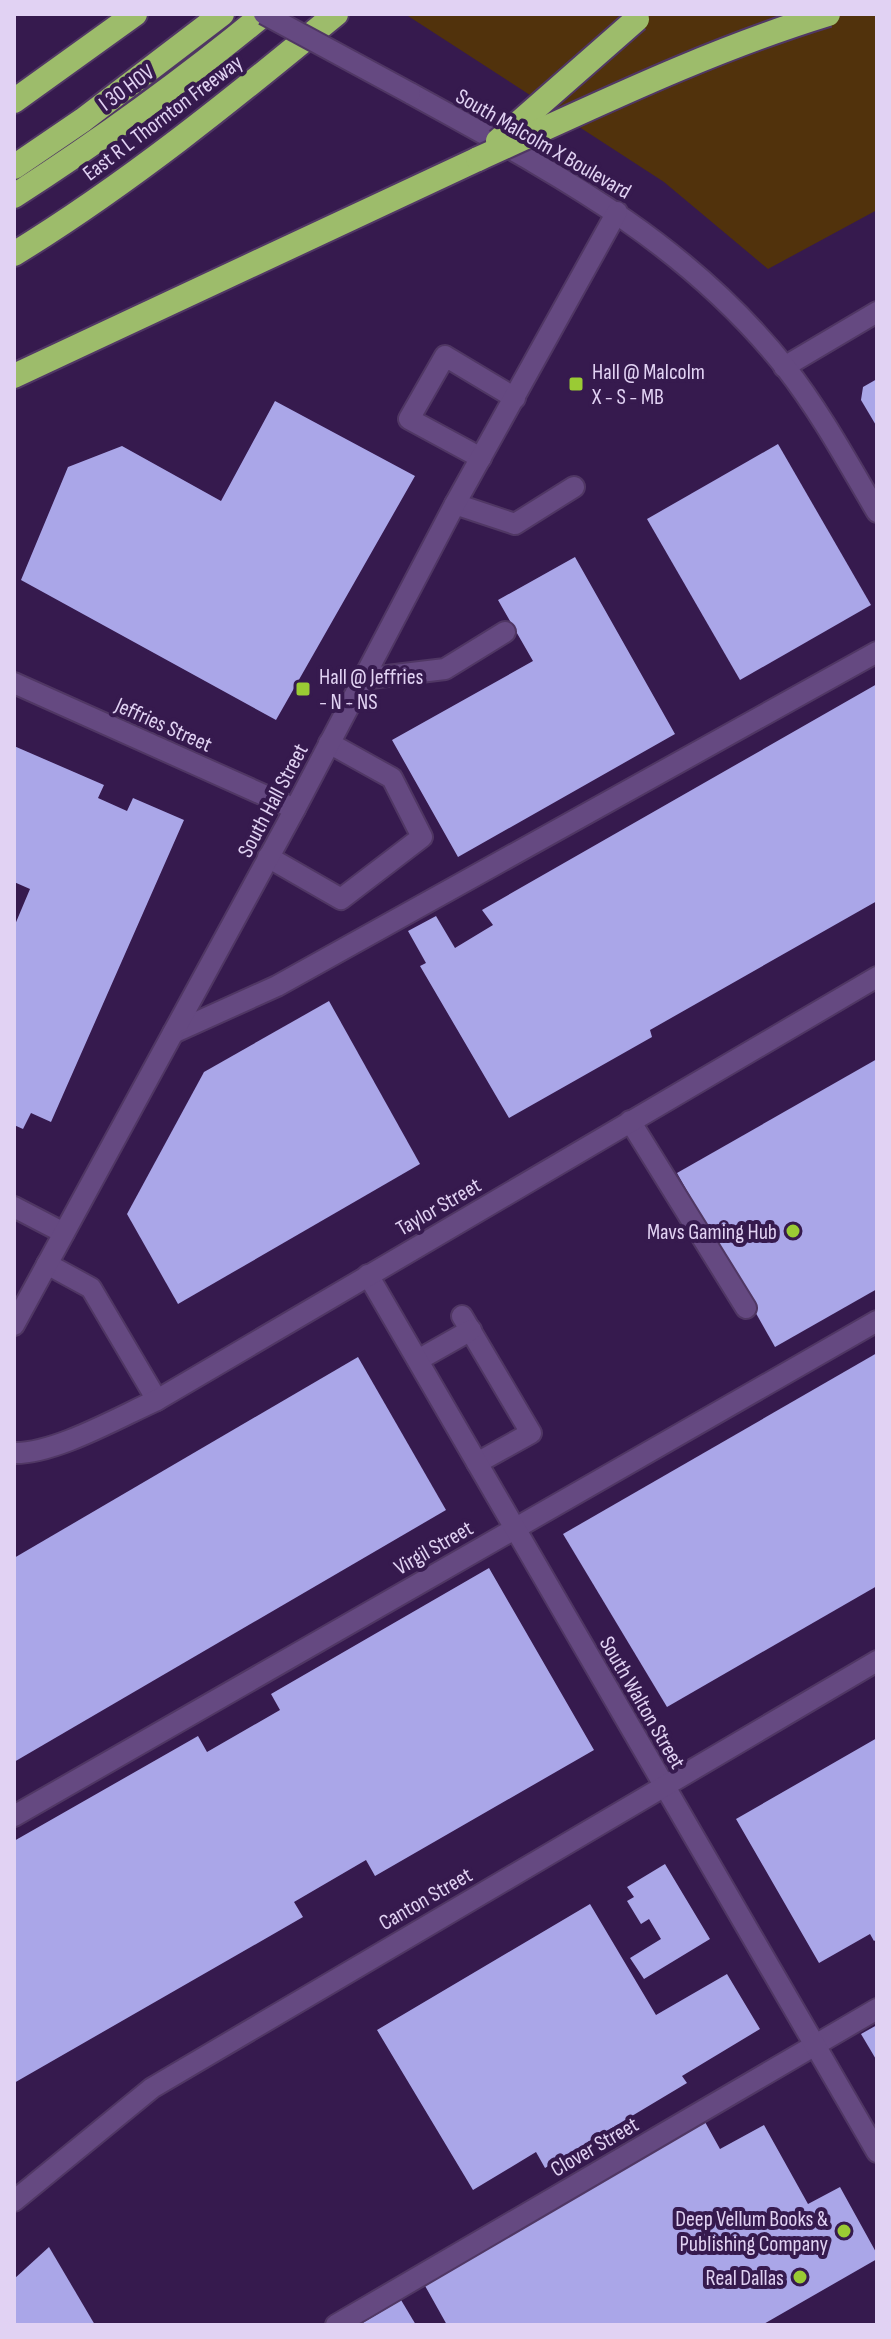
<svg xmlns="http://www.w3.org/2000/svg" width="891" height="2339" font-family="'Sofia Sans Condensed',sans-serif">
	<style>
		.green { fill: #51320c }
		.building { fill: #aaa6e8 }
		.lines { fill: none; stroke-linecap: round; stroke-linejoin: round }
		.service-casing { stroke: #503764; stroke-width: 24 }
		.minor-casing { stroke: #503764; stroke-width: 24 }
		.tertiary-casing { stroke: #503764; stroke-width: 24 }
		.secondary-casing { stroke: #503764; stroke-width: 24 }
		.motorway-casing { stroke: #503764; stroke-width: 28 }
		.service { stroke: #654981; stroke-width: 20 }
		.minor { stroke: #654981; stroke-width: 20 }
		.tertiary { stroke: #654981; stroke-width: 20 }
		.secondary { stroke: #654981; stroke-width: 20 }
		.motorway { stroke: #9dbc6b; stroke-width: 24 }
		.tertiary-bridge-casing { stroke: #503764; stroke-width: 24; stroke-linecap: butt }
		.motorway-bridge-casing { stroke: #503764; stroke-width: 28; stroke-linecap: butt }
		.tertiary-bridge { stroke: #654981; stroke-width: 20 }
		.motorway-bridge { stroke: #9dbc6b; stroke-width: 24 }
		.poi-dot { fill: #9acb34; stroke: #361a4e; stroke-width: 3 }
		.labels { text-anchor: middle; stroke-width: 8; stroke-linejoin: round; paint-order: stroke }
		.street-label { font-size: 22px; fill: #e1d2f3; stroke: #361a4e }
		.poi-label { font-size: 22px; fill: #e1d2f3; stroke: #361a4e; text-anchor: end }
	</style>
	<rect width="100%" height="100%" fill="#361a4e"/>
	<!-- green -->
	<polygon class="green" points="405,14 877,14 877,210 768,269 664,182"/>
	<!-- building -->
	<g class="building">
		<polygon points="877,379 877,427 861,400 863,387"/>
		<polygon points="275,401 415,476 276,720 21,580 68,467 122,446 221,501"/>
		<polygon points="778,444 871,605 740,680 647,519"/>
		<polygon points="575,557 675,734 458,857 392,740 533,661 498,600"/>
		<polygon points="877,684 877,901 650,1030 652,1037 509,1118 420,966 426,963 408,931 436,916 455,948 493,925 482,910"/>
		<polygon points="14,746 104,785 98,798 127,811 133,798 184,820 51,1122 31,1113 23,1129 14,1125 14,927 30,889 14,882"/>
		<polygon points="329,1001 420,1164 178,1304 127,1214 204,1072"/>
		<polygon points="877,1059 877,1289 775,1347 677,1173"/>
		<polygon points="877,1353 877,1586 667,1707 563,1534"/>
		<polygon points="358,1357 446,1510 14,1762 14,1558"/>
		<polygon points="489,1568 594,1750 375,1876 366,1860 294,1902 303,1917 14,2083 14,1841 198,1736 207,1752 280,1710 271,1694"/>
		<polygon points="877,1738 877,1939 874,1941 870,1934 819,1963 736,1819"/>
		<polygon points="665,1864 710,1939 644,1979 630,1958 661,1939 649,1919 641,1924 627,1901 634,1897 627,1887"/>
		<polygon points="590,1904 656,2015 727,1974 760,2029 682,2076 687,2083 545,2168 536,2152 473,2190 377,2030"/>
		<polygon points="877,2025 877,2061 861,2034"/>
		<polygon points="705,2122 720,2149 764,2125 808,2204 840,2187 877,2254 877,2259 762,2325 447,2325 424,2284"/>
		<polygon points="49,2247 95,2325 14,2325 14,2279"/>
		<polygon points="401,2300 416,2325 359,2325"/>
	</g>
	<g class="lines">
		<defs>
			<g id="service">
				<polyline points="481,458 409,419 445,356 515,398"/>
				<polyline points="455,504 515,524 574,487"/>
				<polyline points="362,679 445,669 505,632"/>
				<polyline points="14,683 295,809"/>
				<polyline points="268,857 341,899 422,837 392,778 329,743"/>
				<polyline points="173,1033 277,986 877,652"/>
				<polyline points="630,1121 746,1308"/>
				<polyline points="14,1207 64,1233"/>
				<polyline points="47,1264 91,1288 157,1400"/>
				<polyline points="462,1316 531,1433 477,1463"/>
				<polyline points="418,1360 471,1330"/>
				<polyline points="14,1816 877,1321"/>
				<polyline points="336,2325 877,2009"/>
			</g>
			<g id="minor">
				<polyline points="784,367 877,312"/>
				<polyline points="368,1275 877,2152"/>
				<path d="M14,1453c41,1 105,-36 143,-53l720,-423"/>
			</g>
			<g id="tertiary">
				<path d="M410,93c141,78 273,145 376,275 35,45 62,95 91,144"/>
				<polyline points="14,1325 295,809 455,504 617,212"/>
			</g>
			<polyline id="secondary" points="14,2201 152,2088 877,1661"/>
			<g id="motorway">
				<polyline points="14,101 135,14"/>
				<polyline points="14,167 83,120 222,14"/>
				<path d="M14,196c87,-56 170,-116 250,-182"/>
				<path d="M14,254c114,-70 219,-155 322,-240"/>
				<polyline points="14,376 478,159"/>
			</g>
		</defs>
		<!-- service casing -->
		<use href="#service" class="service-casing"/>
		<!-- minor casing -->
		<use href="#minor" class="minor-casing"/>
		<!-- tertiary casing -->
		<use href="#tertiary" class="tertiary-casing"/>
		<!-- secondary casing -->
		<use href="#secondary" class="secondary-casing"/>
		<!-- motorway casing -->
		<use href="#motorway" class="motorway-casing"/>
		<!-- service -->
		<use href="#service" class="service"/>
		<!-- minor -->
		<use href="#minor" class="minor"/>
		<!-- tertiary -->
		<use href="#tertiary" class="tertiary"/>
		<!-- secondary -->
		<use href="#secondary" class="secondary"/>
		<!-- motorway -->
		<use href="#motorway" class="motorway"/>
		<defs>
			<polyline id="tertiary-bridge" points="264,14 410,93"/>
			<g id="motorway-bridge">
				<polyline points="498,141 637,19"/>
				<path d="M478,159c115,-52 229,-108 350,-145"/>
			</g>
		</defs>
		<!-- tertiary-bridge casing -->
		<use href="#tertiary-bridge" class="tertiary-bridge-casing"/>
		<!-- motorway-bridge casing -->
		<use href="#motorway-bridge" class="motorway-bridge-casing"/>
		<!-- tertiary-bridge -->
		<use href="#tertiary-bridge" class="tertiary-bridge"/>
		<!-- motorway-bridge -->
		<use href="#motorway-bridge" class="motorway-bridge"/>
	</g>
	<!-- markers -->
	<g class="poi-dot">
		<rect x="568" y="376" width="16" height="16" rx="4"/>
		<rect x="295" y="681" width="16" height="16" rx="4"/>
		<circle cx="793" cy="1231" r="8"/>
		<circle cx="844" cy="2231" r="8"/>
		<circle cx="800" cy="2277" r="8"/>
	</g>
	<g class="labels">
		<!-- street labels -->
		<g class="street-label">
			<text transform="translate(126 87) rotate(-36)" y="8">I 30 HOV</text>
			<text transform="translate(162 117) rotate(-37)" y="8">East R L Thornton Freeway</text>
			<text transform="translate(544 143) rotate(30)" y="8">South Malcolm X Boulevard</text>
			<text transform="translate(164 724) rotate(24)" y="8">Jeffries Street</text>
			<text transform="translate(272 800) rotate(-62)" y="8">South Hall Street</text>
			<text transform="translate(438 1206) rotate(-30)" y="8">Taylor Street</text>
			<text transform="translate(433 1547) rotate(-30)" y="8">Virgil Street</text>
			<text transform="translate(643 1702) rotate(60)" y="8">South Walton Street</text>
			<text transform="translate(425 1898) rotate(-30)" y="8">Canton Street</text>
			<text transform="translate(594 2146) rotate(-30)" y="8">Clover Street</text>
		</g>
		<!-- poi labels -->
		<g class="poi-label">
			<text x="592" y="379" text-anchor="start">Hall @ Malcolm<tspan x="592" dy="25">X - S - MB</tspan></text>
			<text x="319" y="684" text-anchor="start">Hall @ Jeffries<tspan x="319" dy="25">- N - NS</tspan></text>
			<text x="777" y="1239">Mavs Gaming Hub</text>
			<text x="828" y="2226">Deep Vellum Books &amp;<tspan x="828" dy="25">Publishing Company</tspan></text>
			<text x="784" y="2285">Real Dallas</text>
		</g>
	</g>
	<!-- border -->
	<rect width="891" height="2339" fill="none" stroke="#e1d2f3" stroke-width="32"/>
</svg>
